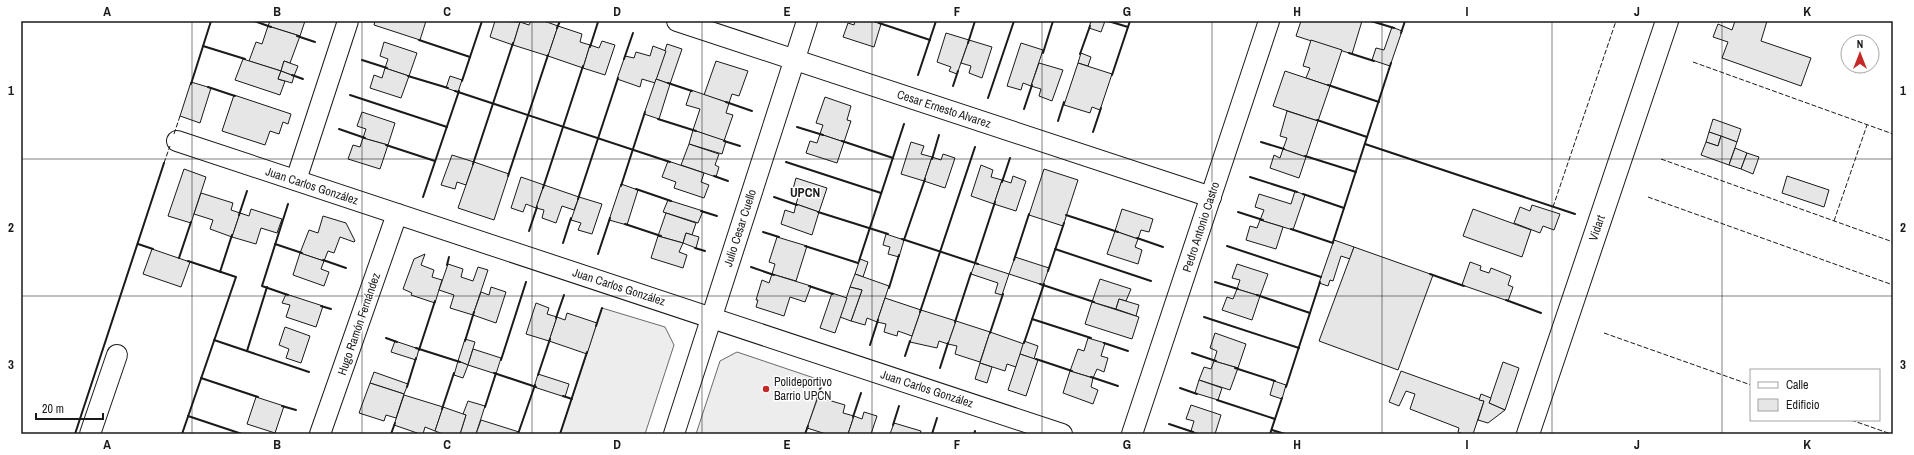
<svg xmlns="http://www.w3.org/2000/svg" width="1914" height="455" font-family="'Archivo Narrow',sans-serif">
	<style>
		.built { fill: #ededed; stroke: #6a6a6a }
		.building { fill: #e6e6e6; stroke: #1a1a1a }
		.lines { fill: none; stroke-linecap: round; stroke-linejoin: round }
		.minor-casing { stroke: #1a1a1a; stroke-width: 22 }
		.tertiary-casing { stroke: #1a1a1a; stroke-width: 24 }
		.minor { stroke: #fff; stroke-width: 20 }
		.tertiary { stroke: #fff; stroke-width: 22 }
		.fence { stroke: #1a1a1a; stroke-width: 1; stroke-dasharray: 5 2; stroke-linecap: butt }
		.wall { stroke: #1a1a1a; stroke-width: 2 }
		.grid { fill: none; stroke: #1a1a1a; stroke-width: 1; stroke-opacity: 0.55 }
		.poi-dot { fill: #c62828; stroke: #fff; stroke-width: 1.5 }
		.labels { text-anchor: middle; stroke-width: 3; stroke-linejoin: round; paint-order: stroke }
		.street-label { font-size: 12px; fill: #1a1a1a; stroke: #fff }
		.poi-label { font-size: 12px; fill: #1a1a1a; stroke: #fff; text-anchor: start }
		.neighbourhood-label { font-size: 13px; font-weight: bold; fill: #1a1a1a; stroke: #fff }
		.neatline { fill: none; stroke: #1a1a1a; stroke-width: 1.5 }
		.grid-label { font-size: 13px; text-anchor: middle; font-weight: bold; fill: #1a1a1a }
	</style>
	<rect width="100%" height="100%" fill="#fff"/>
	<!-- built -->
	<g class="built">
		<polygon points="602,308 665,327 674,345 645,434 560,434"/>
		<polygon points="737,352 823,381 805,434 696,434 720,361"/>
	</g>
	<!-- building -->
	<g class="building">
		<polygon points="270,21 305,21 300,36 268,26"/>
		<polygon points="375,21 426,21 420,40 374,25"/>
		<polygon points="495,21 520,22 513,45 490,37"/>
		<polygon points="531,21 544,21 558,26 548,56 513,45 520,22 529,25"/>
		<polygon points="855,21 872,21 881,24 874,47 843,37 848,23 854,25"/>
		<polygon points="1091,21 1105,21 1101,32 1089,28"/>
		<polygon points="1301,21 1362,21 1352,54 1296,36"/>
		<polygon points="1735,21 1767,21 1761,41 1811,58 1801,86 1722,58 1728,42 1713,37 1718,24 1732,30"/>
		<polygon points="268,26 300,36 290,63 284,61 281,71 249,61 256,42 262,44"/>
		<polygon points="558,26 582,34 580,42 590,45 583,68 548,56"/>
		<polygon points="1392,27 1402,31 1390,66 1372,60 1376,48 1384,50"/>
		<polygon points="946,33 969,40 957,74 949,71 951,67 937,62"/>
		<polygon points="969,40 992,47 982,78 969,73 971,66 961,63"/>
		<polygon points="1311,40 1342,50 1330,86 1306,78 1310,68 1303,66"/>
		<polygon points="602,41 615,45 605,75 583,68 590,45 599,48"/>
		<polygon points="384,42 417,53 409,76 385,68 388,59 380,56"/>
		<polygon points="1021,43 1043,50 1031,86 1023,83 1021,90 1007,86"/>
		<polygon points="667,44 682,49 670,84 656,79"/>
		<polygon points="653,46 666,51 655,83 642,79 640,87 617,79 625,56 634,58 636,52 650,56"/>
		<polygon points="1081,53 1091,57 1088,66 1078,63"/>
		<polygon points="243,59 281,71 278,79 285,81 280,95 235,80"/>
		<polygon points="284,61 298,66 294,76 281,71"/>
		<polygon points="716,61 748,71 739,96 732,94 729,103 704,95"/>
		<polygon points="1039,63 1063,70 1052,101 1039,96 1041,89 1031,86"/>
		<polygon points="1078,63 1112,74 1100,110 1092,107 1090,113 1064,105"/>
		<polygon points="385,68 409,76 401,98 370,88 374,75 382,78"/>
		<polygon points="281,71 294,76 292,83 278,79"/>
		<polygon points="1285,71 1330,86 1318,121 1273,106"/>
		<polygon points="450,76 462,80 458,92 446,88"/>
		<polygon points="656,79 670,84 659,119 644,114"/>
		<polygon points="191,82 211,88 200,123 180,116"/>
		<polygon points="691,90 729,103 726,113 733,115 724,141 693,130 700,109 686,105"/>
		<polygon points="234,95 291,114 288,124 283,122 279,134 270,131 265,145 222,131"/>
		<polygon points="825,97 851,106 847,120 851,121 844,142 820,134 823,125 816,123"/>
		<polygon points="1287,111 1318,121 1306,157 1283,149 1287,138 1280,136"/>
		<polygon points="362,112 395,123 388,145 363,138 366,129 357,126"/>
		<polygon points="1713,119 1741,129 1737,142 1709,132"/>
		<polygon points="693,130 726,141 722,154 689,144"/>
		<polygon points="1709,132 1721,136 1718,146 1706,142"/>
		<polygon points="820,134 844,142 837,163 806,153 810,141 817,143"/>
		<polygon points="1721,136 1737,142 1729,165 1701,155 1706,142 1718,146"/>
		<polygon points="363,138 388,145 380,169 348,159 353,145 360,147"/>
		<polygon points="911,142 924,146 921,154 932,157 924,181 901,174"/>
		<polygon points="689,144 719,154 715,165 719,167 716,177 681,165"/>
		<polygon points="1735,148 1747,153 1741,169 1729,165"/>
		<polygon points="1283,149 1306,157 1299,178 1270,168 1274,155 1280,158"/>
		<polygon points="1747,153 1759,157 1753,174 1741,169"/>
		<polygon points="943,154 955,158 945,188 924,181 932,157 941,160"/>
		<polygon points="452,155 474,162 466,185 457,182 455,189 441,185"/>
		<polygon points="668,161 704,173 701,182 709,185 704,198 674,188 676,182 662,177"/>
		<polygon points="474,162 509,174 494,220 458,208"/>
		<polygon points="981,165 993,170 991,177 1002,180 994,204 971,196"/>
		<polygon points="184,169 206,177 191,223 168,216"/>
		<polygon points="1044,169 1078,180 1063,226 1029,215"/>
		<polygon points="1013,176 1026,181 1016,211 994,204 1002,180 1011,183"/>
		<polygon points="1787,176 1829,190 1824,207 1782,193"/>
		<polygon points="521,177 544,185 536,208 526,204 523,212 511,208"/>
		<polygon points="796,178 827,188 819,212 796,204 799,195 792,193"/>
		<polygon points="621,184 638,190 627,225 609,220"/>
		<polygon points="544,185 579,197 574,210 562,206 556,223 542,218 544,210 536,208"/>
		<polygon points="1295,191 1305,195 1293,230 1260,220 1264,210 1255,207 1259,194 1291,204"/>
		<polygon points="201,193 233,203 231,210 240,213 232,237 210,229 213,220 194,214"/>
		<polygon points="579,197 602,204 592,234 578,230 581,223 571,220"/>
		<polygon points="668,200 703,211 698,223 663,212"/>
		<polygon points="796,204 819,212 812,235 781,224 785,210 794,213"/>
		<polygon points="1532,205 1560,214 1554,230 1543,226 1540,233 1514,223 1520,207 1530,211"/>
		<polygon points="251,209 282,219 277,233 261,228 256,244 232,237 240,213 249,216"/>
		<polygon points="1122,209 1153,219 1149,232 1141,230 1138,239 1115,231"/>
		<polygon points="1473,209 1531,230 1522,257 1463,236"/>
		<polygon points="666,213 696,223 692,235 686,233 683,243 658,236"/>
		<polygon points="323,216 346,223 355,241 354,242 340,237 334,253 328,251 324,261 300,253 309,230 318,233"/>
		<polygon points="1260,220 1283,227 1276,249 1246,240 1250,226 1257,228"/>
		<polygon points="1115,231 1138,239 1135,247 1142,250 1138,264 1107,254"/>
		<polygon points="686,233 699,237 696,248 683,243"/>
		<polygon points="886,234 904,240 899,257 888,254 890,247 883,245"/>
		<polygon points="658,236 683,243 679,252 687,255 683,268 651,258"/>
		<polygon points="777,237 807,246 796,281 772,274 775,264 769,262"/>
		<polygon points="1334,240 1354,247 1350,259 1341,256 1333,281 1330,280 1328,286 1319,283"/>
		<polygon points="1354,247 1433,275 1398,370 1319,341"/>
		<polygon points="152,249 190,262 181,287 143,274"/>
		<polygon points="300,253 324,261 321,269 329,272 324,286 293,275"/>
		<polygon points="425,254 421,265 434,270 432,277 442,280 435,303 411,295 412,293 403,289 414,259"/>
		<polygon points="1015,257 1049,268 1043,285 1009,274"/>
		<polygon points="860,259 868,262 863,277 855,274"/>
		<polygon points="1470,262 1481,266 1480,270 1489,273 1491,268 1511,276 1508,285 1513,287 1508,301 1462,285"/>
		<polygon points="975,263 1009,274 1002,295 995,293 998,283 971,274"/>
		<polygon points="448,264 463,269 461,277 473,281 478,267 488,270 473,315 450,308 454,295 439,290"/>
		<polygon points="1237,264 1268,274 1260,296 1237,289 1240,280 1232,278"/>
		<polygon points="772,274 811,286 805,302 790,297 784,316 756,307 758,300 756,300 762,280 769,283"/>
		<polygon points="855,274 889,286 877,322 867,318 865,325 851,321 862,290 850,287"/>
		<polygon points="1100,279 1131,289 1126,301 1119,299 1116,309 1092,302"/>
		<polygon points="491,287 506,292 496,323 473,315 481,292 489,295"/>
		<polygon points="850,287 862,290 851,321 840,317"/>
		<polygon points="1237,289 1260,296 1252,320 1222,310 1227,297 1233,299"/>
		<polygon points="832,293 847,298 835,333 820,328"/>
		<polygon points="286,294 323,306 316,327 286,317 290,305 282,303"/>
		<polygon points="885,298 921,310 912,336 898,331 897,336 884,332 886,324 877,322"/>
		<polygon points="1119,299 1139,305 1136,316 1116,309"/>
		<polygon points="1092,302 1139,317 1132,339 1085,324"/>
		<polygon points="536,303 549,308 547,314 557,317 549,341 526,334"/>
		<polygon points="921,310 956,321 948,344 939,341 937,348 910,342"/>
		<polygon points="567,313 597,323 587,354 549,341 557,317 565,320"/>
		<polygon points="956,321 990,332 980,362 955,354 957,346 948,344"/>
		<polygon points="285,327 310,336 301,363 286,358 289,349 279,345"/>
		<polygon points="990,332 1024,344 1016,367 1007,364 1005,371 980,363"/>
		<polygon points="1215,333 1246,344 1238,368 1214,361 1217,351 1210,348"/>
		<polygon points="1088,338 1105,343 1101,356 1108,358 1104,372 1097,369 1093,378 1070,371 1078,349 1084,351"/>
		<polygon points="465,339 475,342 468,365 458,361"/>
		<polygon points="395,341 419,349 416,360 391,352"/>
		<polygon points="1024,341 1038,346 1034,359 1020,354"/>
		<polygon points="473,349 501,358 496,374 468,365"/>
		<polygon points="1020,354 1038,360 1026,396 1008,390"/>
		<polygon points="458,361 468,365 463,378 454,375"/>
		<polygon points="1214,361 1238,368 1230,390 1199,380 1204,367 1211,369"/>
		<polygon points="1503,362 1519,368 1505,410 1489,403"/>
		<polygon points="980,363 992,367 987,383 975,379"/>
		<polygon points="1070,371 1093,378 1091,387 1098,390 1093,404 1063,393"/>
		<polygon points="1401,371 1484,401 1473,434 1463,434 1458,432 1459,428 1410,409 1415,394 1406,391 1399,406 1389,402"/>
		<polygon points="374,372 408,384 404,394 370,383"/>
		<polygon points="538,374 569,384 565,397 534,387"/>
		<polygon points="1199,380 1222,388 1218,400 1195,393"/>
		<polygon points="1274,381 1286,385 1282,399 1270,395"/>
		<polygon points="370,383 404,394 396,418 386,415 384,421 359,413"/>
		<polygon points="1481,394 1491,398 1489,403 1505,410 1488,423 1478,420 1484,401 1479,400"/>
		<polygon points="404,395 443,407 435,431 425,427 423,434 420,434 394,425"/>
		<polygon points="256,397 284,406 275,433 247,424"/>
		<polygon points="818,397 845,405 843,413 854,416 848,434 826,434 807,428"/>
		<polygon points="468,401 485,406 476,434 460,434 466,415 463,414"/>
		<polygon points="1191,405 1221,415 1215,434 1199,434 1191,431 1194,421 1186,419"/>
		<polygon points="443,407 466,415 460,434 443,434 435,431"/>
		<polygon points="864,412 877,416 871,434 848,434 854,416 862,419"/>
		<polygon points="481,420 519,432 518,434 476,434"/>
		<polygon points="894,423 921,431 920,434 890,434"/>
	</g>
	<g class="lines">
		<defs>
			<g id="minor">
				<polyline points="677,21 1211,197"/>
				<polyline points="177,141 1062,434"/>
				<polyline points="296,180 348,21"/>
				<polyline points="90,434 117,355"/>
				<polyline points="320,434 397,214"/>
				<polyline points="674,434 807,21"/>
				<polyline points="1132,434 1269,21"/>
			</g>
			<polyline id="tertiary" points="1528,434 1667,21"/>
		</defs>
		<!-- minor casing -->
		<use href="#minor" class="minor-casing"/>
		<!-- tertiary casing -->
		<use href="#tertiary" class="tertiary-casing"/>
		<!-- minor -->
		<use href="#minor" class="minor"/>
		<!-- tertiary -->
		<use href="#tertiary" class="tertiary"/>
		<!-- fence -->
		<g class="fence">
			<polyline points="1693,62 1893,134"/>
			<polyline points="174,134 180,116"/>
			<polyline points="1661,159 1893,242"/>
			<polyline points="164,163 170,146"/>
			<polyline points="1648,197 1893,285"/>
			<polyline points="1553,207 1616,21"/>
			<polyline points="1834,221 1867,125"/>
			<polyline points="1604,333 1751,385"/>
			<polyline points="1851,420 1891,434"/>
		</g>
		<!-- wall -->
		<g class="wall">
			<polyline points="254,21 271,27"/>
			<polyline points="1108,21 1128,27"/>
			<polyline points="1371,21 1394,28"/>
			<polyline points="879,23 930,40"/>
			<polyline points="557,28 560,21"/>
			<polyline points="1401,33 1405,21"/>
			<polyline points="297,36 315,42"/>
			<polyline points="419,40 470,57"/>
			<polyline points="968,43 975,21"/>
			<polyline points="203,46 245,59"/>
			<polyline points="590,47 598,22"/>
			<polyline points="1043,53 1053,21"/>
			<polyline points="1349,53 1374,61"/>
			<polyline points="1080,54 1090,26"/>
			<polyline points="624,59 633,33"/>
			<polyline points="362,60 387,68"/>
			<polyline points="292,75 303,79"/>
			<polyline points="918,75 936,21"/>
			<polyline points="1112,75 1130,21"/>
			<polyline points="408,76 448,88"/>
			<polyline points="462,81 482,21"/>
			<polyline points="668,83 692,91"/>
			<polyline points="191,84 211,21"/>
			<polyline points="1328,85 1379,102"/>
			<polyline points="953,86 958,71"/>
			<polyline points="208,87 235,96"/>
			<polyline points="455,91 670,162"/>
			<polyline points="350,95 447,127"/>
			<polyline points="988,98 1014,21"/>
			<polyline points="726,102 752,111"/>
			<polyline points="1024,109 1032,85"/>
			<polyline points="658,119 696,131"/>
			<polyline points="1317,120 1367,137"/>
			<polyline points="1058,121 1064,102"/>
			<polyline points="797,127 823,135"/>
			<polyline points="339,129 365,138"/>
			<polyline points="1093,132 1101,108"/>
			<polyline points="724,141 740,146"/>
			<polyline points="842,141 893,158"/>
			<polyline points="1261,142 1284,149"/>
			<polyline points="1365,144 1575,214"/>
			<polyline points="386,145 435,161"/>
			<polyline points="1305,156 1356,172"/>
			<polyline points="932,159 939,135"/>
			<polyline points="786,162 881,193"/>
			<polyline points="473,164 513,43"/>
			<polyline points="508,176 548,55"/>
			<polyline points="714,176 728,181"/>
			<polyline points="1250,177 1297,192"/>
			<polyline points="1002,182 1010,158"/>
			<polyline points="621,186 645,112"/>
			<polyline points="543,188 583,66"/>
			<polyline points="636,189 671,201"/>
			<polyline points="1303,194 1344,208"/>
			<polyline points="423,197 459,91"/>
			<polyline points="774,197 797,205"/>
			<polyline points="578,199 618,78"/>
			<polyline points="701,211 717,216"/>
			<polyline points="818,212 888,234"/>
			<polyline points="1238,212 1263,220"/>
			<polyline points="239,215 247,191"/>
			<polyline points="1066,215 1118,232"/>
			<polyline points="625,224 661,236"/>
			<polyline points="1291,229 1333,243"/>
			<polyline points="529,231 537,207"/>
			<polyline points="763,232 779,237"/>
			<polyline points="1137,238 1163,247"/>
			<polyline points="902,239 978,264"/>
			<polyline points="904,240 925,179"/>
			<polyline points="1333,242 1391,63"/>
			<polyline points="563,243 571,218"/>
			<polyline points="138,244 153,249"/>
			<polyline points="275,244 302,253"/>
			<polyline points="805,246 858,263"/>
			<polyline points="1227,246 1321,277"/>
			<polyline points="695,248 705,251"/>
			<polyline points="1055,249 1151,281"/>
			<polyline points="598,254 610,218"/>
			<polyline points="179,258 191,222"/>
			<polyline points="323,260 346,268"/>
			<polyline points="1014,260 1029,214"/>
			<polyline points="859,261 904,124"/>
			<polyline points="975,263 995,202"/>
			<polyline points="447,265 449,257"/>
			<polyline points="751,267 774,275"/>
			<polyline points="1048,271 1064,223"/>
			<polyline points="220,272 232,235"/>
			<polyline points="1430,274 1464,286"/>
			<polyline points="1215,282 1238,289"/>
			<polyline points="1040,284 1094,302"/>
			<polyline points="809,286 833,294"/>
			<polyline points="889,288 899,255"/>
			<polyline points="288,295 262,286 288,204"/>
			<polyline points="1257,295 1310,313"/>
			<polyline points="1506,300 1541,313"/>
			<polyline points="321,306 331,309"/>
			<polyline points="920,312 975,147"/>
			<polyline points="1204,317 1299,348"/>
			<polyline points="556,318 564,295"/>
			<polyline points="1032,319 1091,338"/>
			<polyline points="955,322 971,273"/>
			<polyline points="596,326 602,308"/>
			<polyline points="990,333 1003,294"/>
			<polyline points="386,338 397,342"/>
			<polyline points="214,340 309,372"/>
			<polyline points="465,341 474,312"/>
			<polyline points="1024,343 1044,284"/>
			<polyline points="1104,343 1128,351"/>
			<polyline points="870,345 878,320"/>
			<polyline points="416,348 460,362"/>
			<polyline points="419,350 435,301"/>
			<polyline points="247,351 267,287"/>
			<polyline points="1192,353 1216,361"/>
			<polyline points="905,356 910,341"/>
			<polyline points="1036,359 1072,371"/>
			<polyline points="501,360 526,282"/>
			<polyline points="940,368 948,343"/>
			<polyline points="1235,368 1275,381"/>
			<polyline points="494,373 536,387"/>
			<polyline points="538,375 550,339"/>
			<polyline points="1091,377 1118,386"/>
			<polyline points="201,378 258,397"/>
			<polyline points="407,387 416,358"/>
			<polyline points="1286,387 1320,282"/>
			<polyline points="1180,388 1197,394"/>
			<polyline points="563,396 572,399"/>
			<polyline points="817,398 823,381"/>
			<polyline points="1217,400 1275,419"/>
			<polyline points="282,406 296,410"/>
			<polyline points="485,407 496,373"/>
			<polyline points="442,409 454,373"/>
			<polyline points="188,416 242,434"/>
			<polyline points="853,417 861,393"/>
			<polyline points="1169,424 1193,432"/>
			<polyline points="893,425 899,406"/>
			<polyline points="1272,430 1285,434"/>
			<polyline points="75,434 164,163"/>
			<polyline points="182,434 236,277 188,261"/>
			<polyline points="391,434 395,423"/>
			<polyline points="518,434 535,385"/>
			<polyline points="560,434 587,352"/>
			<polyline points="805,434 808,426"/>
			<polyline points="932,434 937,418"/>
			<polyline points="974,434 975,431"/>
			<polyline points="1270,434 1282,398"/>
		</g>
	</g>
	<!-- grid -->
	<path class="grid" d="M192,21v413M362,21v413M532,21v413M702,21v413M872,21v413M1042,21v413M1212,21v413M1382,21v413M1552,21v413M1722,21v413M21,159h1872M21,296h1872"/>
	<!-- markers -->
	<circle class="poi-dot" cx="766" cy="389" r="4"/>
	<g class="labels">
		<!-- street labels -->
		<g class="street-label">
			<text transform="translate(944 109) rotate(18)" y="4">Cesar Ernesto Alvarez</text>
			<text transform="translate(312 186) rotate(18)" y="4">Juan Carlos González</text>
			<text transform="translate(1201 227) rotate(-72)" y="4">Pedro Antonio Castro</text>
			<text transform="translate(740 228) rotate(-72)" y="4">Julio Cesar Cuello</text>
			<text transform="translate(1597 228) rotate(-71)" y="4">Vidart</text>
			<text transform="translate(619 287) rotate(18)" y="4">Juan Carlos González</text>
			<text transform="translate(359 324) rotate(-71)" y="4">Hugo Ramón Fernández</text>
			<text transform="translate(927 389) rotate(18)" y="4">Juan Carlos González</text>
		</g>
		<!-- poi labels -->
		<g class="poi-label">
			<text x="774" y="386">Polideportivo<tspan x="774" dy="14">Barrio UPCN</tspan></text>
		</g>
		<!-- neighbourhood labels -->
		<g class="neighbourhood-label">
			<text x="805" y="197">UPCN</text>
		</g>
	</g>
	<!-- border -->
	<rect width="1914" height="455" fill="none" stroke="#ffffff" stroke-width="44"/>
	<!-- legend -->
	<rect x="1750" y="369" width="130" height="52" fill="#ffffff" stroke="#a3a3a3"/>
	<rect x="1758" y="382" width="20" height="6" fill="#ffffff" stroke="#a3a3a3"/>
	<text x="1786" y="389" font-size="12" fill="#1a1a1a">Calle</text>
	<rect x="1758" y="399" width="20" height="12" fill="#e6e6e6" stroke="#a3a3a3"/>
	<text x="1786" y="409" font-size="12" fill="#1a1a1a">Edificio</text>
	<!-- north arrow -->
	<g transform="translate(1860 54)"><circle r="19" fill="#ffffff" stroke="#a3a3a3"/>
	<path d="M0-3L7 15L0 10L-7 15Z" fill="#c62828"/>
	<text y="-6" font-size="11" font-weight="bold" text-anchor="middle" fill="#1a1a1a">N</text>
	</g>
	<!-- scale -->
	<path d="M36 413v6h67v-6" fill="none" stroke="#1a1a1a" stroke-width="2"/>
	<text x="42" y="413" font-size="12" fill="#1a1a1a" stroke="#ffffff" stroke-width="3" paint-order="stroke">20 m</text>
	<rect x="22" y="22" width="1870" height="411" class="neatline"/>
	<g class="grid-label">
		<text x="107" y="16">A</text>
		<text x="277" y="16">B</text>
		<text x="447" y="16">C</text>
		<text x="617" y="16">D</text>
		<text x="787" y="16">E</text>
		<text x="957" y="16">F</text>
		<text x="1127" y="16">G</text>
		<text x="1297" y="16">H</text>
		<text x="1467" y="16">I</text>
		<text x="1637" y="16">J</text>
		<text x="1807" y="16">K</text>
		<text x="11" y="95">1</text>
		<text x="1903" y="95">1</text>
		<text x="11" y="232">2</text>
		<text x="1903" y="232">2</text>
		<text x="11" y="369">3</text>
		<text x="1903" y="369">3</text>
		<text x="107" y="449">A</text>
		<text x="277" y="449">B</text>
		<text x="447" y="449">C</text>
		<text x="617" y="449">D</text>
		<text x="787" y="449">E</text>
		<text x="957" y="449">F</text>
		<text x="1127" y="449">G</text>
		<text x="1297" y="449">H</text>
		<text x="1467" y="449">I</text>
		<text x="1637" y="449">J</text>
		<text x="1807" y="449">K</text>
	</g>
</svg>
